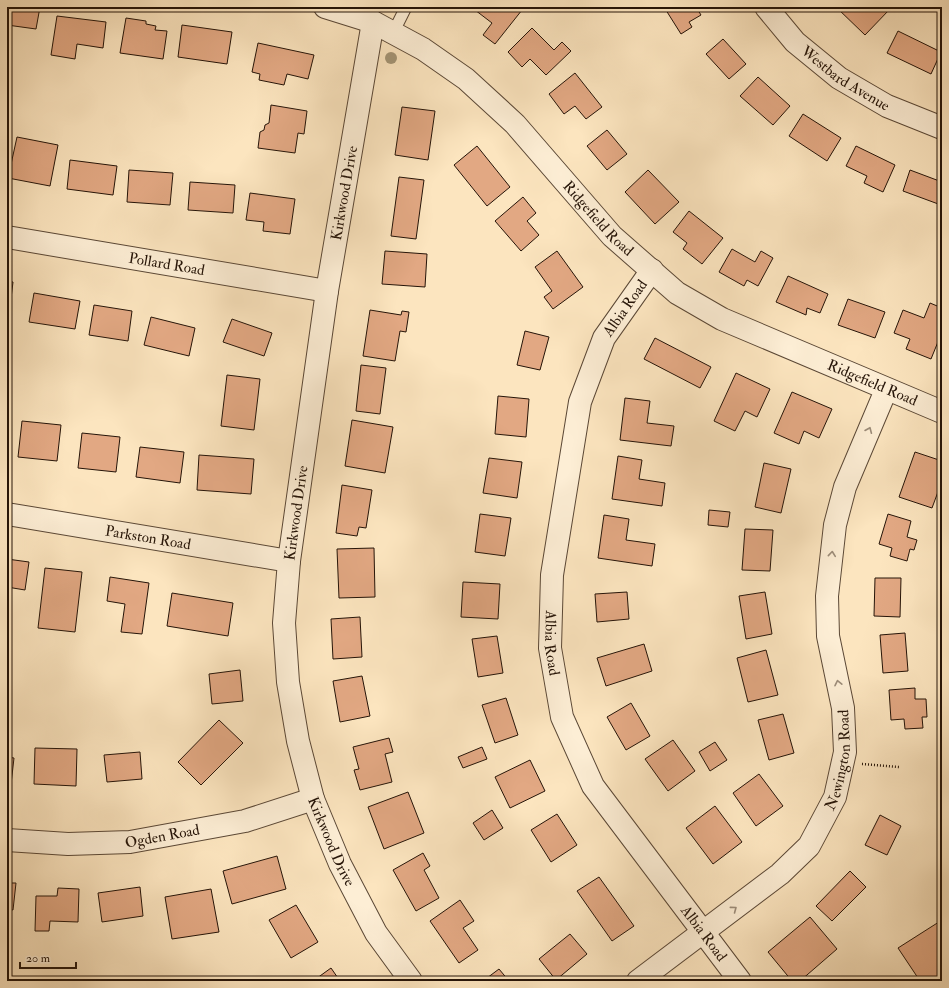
<svg xmlns="http://www.w3.org/2000/svg" width="949" height="988" font-family="'IM FELL Double Pica',serif">
	<style>
		.building { fill: #e2a883; stroke: #251408 }
		.lines { fill: none; stroke-linecap: round; stroke-linejoin: round }
		.lane-casing { stroke: #5b4836; stroke-width: 13 }
		.street-casing { stroke: #5b4836; stroke-width: 24 }
		.path { stroke: #251408; stroke-width: 2.5; stroke-dasharray: 1 2; stroke-linecap: butt }
		.lane { stroke: #fdeed5; stroke-width: 11 }
		.street { stroke: #fdeed5; stroke-width: 22 }
		.tree { fill: #a49474 }
		.oneway { stroke: #9c8c79 }
		.labels { text-anchor: middle; stroke-width: 3.5; stroke-linejoin: round; paint-order: stroke }
		.street-label { font-size: 15px; fill: #251408; stroke: #fdeed5 }
	</style>
	<rect width="100%" height="100%" fill="#fce5bf"/>
	<filter id="stains"><feTurbulence type="fractalNoise" baseFrequency=".005" numOctaves="4"/><feColorMatrix values="0 0 0 0 .2 0 0 0 0 .09 0 0 0 0 .02 0 0 0 .5 -.17"/></filter>
	<radialGradient id="worn" r=".72"><stop offset=".6" stop-color="#630" stop-opacity="0"/><stop offset="1" stop-color="#630" stop-opacity=".3"/></radialGradient>
	<!-- building -->
	<g class="building">
		<polygon points="7,7 40,7 36,29 7,25"/>
		<polygon points="477,7 518,7 522,10 495,44 483,35 492,23 475,10"/>
		<polygon points="664,7 696,7 701,15 689,22 692,27 681,34"/>
		<polygon points="836,7 885,7 889,10 865,35"/>
		<polygon points="57,16 106,22 103,48 77,44 75,59 51,55"/>
		<polygon points="126,18 146,21 146,24 156,26 155,30 167,31 163,59 120,53"/>
		<polygon points="182,25 232,32 227,64 178,57"/>
		<polygon points="532,28 554,50 562,42 571,51 546,75 530,59 522,67 508,52"/>
		<polygon points="898,31 941,52 931,74 887,53"/>
		<polygon points="723,39 746,64 729,79 706,54"/>
		<polygon points="258,43 314,55 308,79 287,74 284,85 259,80 260,74 252,72"/>
		<polygon points="575,73 602,107 586,119 575,106 564,114 549,94"/>
		<polygon points="758,77 790,106 773,125 740,96"/>
		<polygon points="271,105 307,111 304,134 298,133 295,153 258,148 260,132 264,130 265,125 269,123"/>
		<polygon points="402,107 435,111 428,160 395,155"/>
		<polygon points="803,114 841,138 827,161 789,136"/>
		<polygon points="607,130 627,154 607,170 587,146"/>
		<polygon points="17,137 58,145 50,186 8,178"/>
		<polygon points="477,146 510,187 487,206 454,165"/>
		<polygon points="856,146 895,165 883,192 864,183 867,176 846,166"/>
		<polygon points="70,160 117,166 113,195 67,189"/>
		<polygon points="129,170 173,173 170,205 127,202"/>
		<polygon points="648,170 679,202 655,224 625,192"/>
		<polygon points="910,170 942,182 941,205 903,191"/>
		<polygon points="399,177 424,180 416,239 391,236"/>
		<polygon points="190,182 235,185 233,213 188,210"/>
		<polygon points="250,193 295,199 290,234 263,231 264,222 246,220"/>
		<polygon points="523,197 536,213 527,221 539,235 521,251 495,221"/>
		<polygon points="689,211 723,238 702,264 683,249 687,243 673,232"/>
		<polygon points="732,249 755,262 761,251 773,258 758,286 747,280 744,286 719,272"/>
		<polygon points="385,251 427,254 425,287 382,284"/>
		<polygon points="557,251 583,287 553,309 544,297 552,291 535,267"/>
		<polygon points="788,276 828,294 820,313 807,308 806,315 776,302"/>
		<polygon points="7,281 13,282 9,315 7,314"/>
		<polygon points="34,293 80,301 75,329 29,322"/>
		<polygon points="848,299 885,312 875,338 838,325"/>
		<polygon points="930,303 942,308 942,332 931,359 906,349 910,339 894,333 903,310 924,318"/>
		<polygon points="94,305 132,311 128,341 89,335"/>
		<polygon points="370,310 401,315 402,311 409,312 406,332 400,331 395,361 363,356"/>
		<polygon points="151,317 195,328 189,356 144,345"/>
		<polygon points="232,319 272,333 264,356 223,342"/>
		<polygon points="525,331 549,337 540,370 517,365"/>
		<polygon points="655,338 711,367 700,388 644,359"/>
		<polygon points="361,365 386,368 380,414 356,411"/>
		<polygon points="736,373 770,389 757,417 745,411 735,431 714,421"/>
		<polygon points="227,375 260,379 254,430 221,426"/>
		<polygon points="792,392 832,409 819,438 804,431 799,444 774,433"/>
		<polygon points="498,396 529,399 526,437 495,434"/>
		<polygon points="625,398 650,401 647,423 674,426 671,446 620,440"/>
		<polygon points="352,420 393,427 385,473 345,466"/>
		<polygon points="22,421 61,425 57,461 18,457"/>
		<polygon points="82,433 120,437 116,472 78,468"/>
		<polygon points="140,447 184,452 180,483 136,477"/>
		<polygon points="915,452 942,461 942,481 932,508 899,497"/>
		<polygon points="199,455 254,459 251,494 197,490"/>
		<polygon points="618,456 642,460 639,479 665,483 662,506 612,499"/>
		<polygon points="489,458 522,462 517,498 483,493"/>
		<polygon points="764,463 791,469 781,513 755,507"/>
		<polygon points="342,485 372,490 366,528 359,527 357,536 336,533"/>
		<polygon points="709,510 730,512 728,527 708,525"/>
		<polygon points="480,514 511,518 505,556 475,552"/>
		<polygon points="888,514 911,521 907,537 917,540 914,550 910,549 907,561 890,556 892,548 879,544"/>
		<polygon points="604,515 629,519 626,540 655,544 652,566 598,558"/>
		<polygon points="745,529 773,530 770,571 742,570"/>
		<polygon points="374,548 375,597 339,598 337,549"/>
		<polygon points="7,559 29,562 25,590 7,587"/>
		<polygon points="45,568 82,572 75,632 38,628"/>
		<polygon points="110,577 149,583 142,634 121,632 125,604 107,601"/>
		<polygon points="875,578 901,578 900,617 874,616"/>
		<polygon points="463,582 500,584 498,619 461,617"/>
		<polygon points="627,592 629,619 597,622 595,594"/>
		<polygon points="765,592 772,634 746,639 739,596"/>
		<polygon points="172,593 233,603 228,636 167,626"/>
		<polygon points="360,617 362,657 333,659 331,619"/>
		<polygon points="905,633 908,671 883,673 880,635"/>
		<polygon points="497,636 503,673 478,677 472,639"/>
		<polygon points="644,644 652,671 606,686 597,658"/>
		<polygon points="766,650 778,695 748,702 737,658"/>
		<polygon points="240,670 243,701 212,704 209,674"/>
		<polygon points="362,676 370,716 340,722 333,681"/>
		<polygon points="915,688 915,699 926,699 927,717 922,717 923,728 905,729 904,719 891,720 889,690"/>
		<polygon points="506,698 518,735 495,743 482,705"/>
		<polygon points="631,703 650,736 626,750 607,717"/>
		<polygon points="783,714 794,753 769,760 758,720"/>
		<polygon points="219,720 243,743 201,785 178,762"/>
		<polygon points="389,738 393,752 385,754 392,782 360,790 354,770 359,769 353,747"/>
		<polygon points="673,740 695,771 668,791 645,759"/>
		<polygon points="715,742 727,760 710,771 699,752"/>
		<polygon points="482,747 487,759 463,768 458,757"/>
		<polygon points="35,748 77,749 76,786 34,784"/>
		<polygon points="140,752 142,779 107,782 104,755"/>
		<polygon points="7,757 14,758 10,793 7,793"/>
		<polygon points="530,760 545,791 510,808 495,777"/>
		<polygon points="759,774 783,806 756,826 733,793"/>
		<polygon points="408,792 424,833 384,849 368,807"/>
		<polygon points="715,806 742,842 713,864 686,828"/>
		<polygon points="492,810 503,828 484,840 473,823"/>
		<polygon points="557,814 577,845 551,862 531,830"/>
		<polygon points="880,815 901,826 887,855 865,845"/>
		<polygon points="423,853 430,866 424,870 439,898 416,911 393,870"/>
		<polygon points="277,856 286,889 232,904 223,871"/>
		<polygon points="850,871 866,887 832,921 816,906"/>
		<polygon points="599,877 634,926 612,941 577,891"/>
		<polygon points="7,883 16,883 13,910 7,909"/>
		<polygon points="140,887 143,916 102,922 98,893"/>
		<polygon points="58,888 79,889 78,922 50,921 49,931 35,931 36,896 57,896"/>
		<polygon points="211,889 219,932 172,939 165,897"/>
		<polygon points="460,900 474,921 463,928 478,950 459,963 430,921"/>
		<polygon points="296,905 318,942 291,958 269,920"/>
		<polygon points="810,917 837,949 800,981 792,981 768,952"/>
		<polygon points="942,920 942,977 936,981 920,981 898,948"/>
		<polygon points="570,934 587,954 556,980 539,959"/>
		<polygon points="331,968 340,981 313,981"/>
		<polygon points="499,969 509,981 483,981"/>
	</g>
	<g class="lines">
		<defs>
			<polyline id="lane" points="393,33 406,7"/>
			<g id="street">
				<path id="s1" d="M325,7l48,15 50,27 43,30 49,45 97,112 65,57 45,26 220,93"/>
				<path id="s2" d="M766,7l29,35 44,36 48,28 55,22"/>
				<path id="s3" d="M373,22l-46,269 -38,270 -5,62 4,59 10,59 15,58 27,65 36,69 35,48"/>
				<path id="s4" d="M7,237l320,54"/>
				<path id="s5" d="M652,270l-48,68 -24,64 -28,173 -2,73 12,69 31,69 147,195"/>
				<path id="s6" d="M7,514l282,47"/>
				<path id="s7" d="M7,840l61,4 62,-2 115,-21 68,-22"/>
				<path id="s8" d="M638,981l142,-107 29,-28 26,-49 10,-45 -2,-44 -15,-72 -1,-40 8,-71 10,-38 41,-97"/>
			</g>
		</defs>
		<!-- lane casing -->
		<use href="#lane" class="lane-casing"/>
		<!-- street casing -->
		<use href="#street" class="street-casing"/>
		<!-- path -->
		<polyline class="path" points="862,764 899,767"/>
		<!-- lane -->
		<use href="#lane" class="lane"/>
		<!-- street -->
		<use href="#street" class="street"/>
	</g>
	<!-- trees -->
	<circle class="tree" cx="391" cy="58" r="6"/>
	<!-- one-way arrows -->
	<defs><path id="oneway-chevron" d="M-2-3.5L2.5 0L-2 3.5" fill="none" stroke-width="1.6" stroke-linecap="round" stroke-linejoin="round"/></defs>
	<g class="oneway">
		<use href="#oneway-chevron" transform="translate(869 430) rotate(-67)"/>
		<use href="#oneway-chevron" transform="translate(832 554) rotate(-84)"/>
		<use href="#oneway-chevron" transform="translate(838 683) rotate(-102)"/>
		<use href="#oneway-chevron" transform="translate(734 909) rotate(-37)"/>
	</g>
	<g class="labels">
		<!-- street labels -->
		<g class="street-label">
			<text dy="5" stroke="none"><textPath href="#s2" startOffset="108">Westbard Avenue</textPath></text>
			<text transform="translate(344 193) rotate(-80)" y="5">Kirkwood Drive</text>
			<text dy="5" stroke="none"><textPath href="#s1" startOffset="352">Ridgefield Road</textPath></text>
			<text dy="5" stroke="none"><textPath href="#s4" startOffset="162">Pollard Road</textPath></text>
			<text transform="translate(625 308) rotate(-55)" y="5">Albia Road</text>
			<text dy="5" stroke="none"><textPath href="#s1" startOffset="676">Ridgefield Road</textPath></text>
			<text transform="translate(296 513) rotate(-82)" y="5">Kirkwood Drive</text>
			<text dy="5" stroke="none"><textPath href="#s6" startOffset="143">Parkston Road</textPath></text>
			<text dy="5" stroke="none"><textPath href="#s5" startOffset="395">Albia Road</textPath></text>
			<text dy="5" stroke="none"><textPath href="#s8" startOffset="311">Newington Road</textPath></text>
			<text dy="5" stroke="none"><textPath href="#s7" startOffset="156">Ogden Road</textPath></text>
			<text dy="5" stroke="none"><textPath href="#s3" startOffset="833">Kirkwood Drive</textPath></text>
			<text dy="5" stroke="none"><textPath href="#s5" startOffset="730">Albia Road</textPath></text>
		</g>
	</g>
	<!-- margin -->
	<rect width="949" height="988" fill="none" stroke="#fce5bf" stroke-width="24"/>
	<rect x="8" y="8" width="933" height="972" fill="none" stroke="#251408" stroke-width="2"/>
	<rect x="12" y="12" width="925" height="964" fill="none" stroke="#251408"/>
	<!-- scale -->
	<path d="M20 962v6h56v-6" fill="none" stroke="#251408" stroke-width="2"/>
	<text x="26" y="962" font-size="12" fill="#251408" stroke="#fdeed5" stroke-width="3" paint-order="stroke">20 m</text>
	<rect width="100%" height="100%" filter="url(#stains)"/>
	<rect width="100%" height="100%" fill="url(#worn)"/>
</svg>
